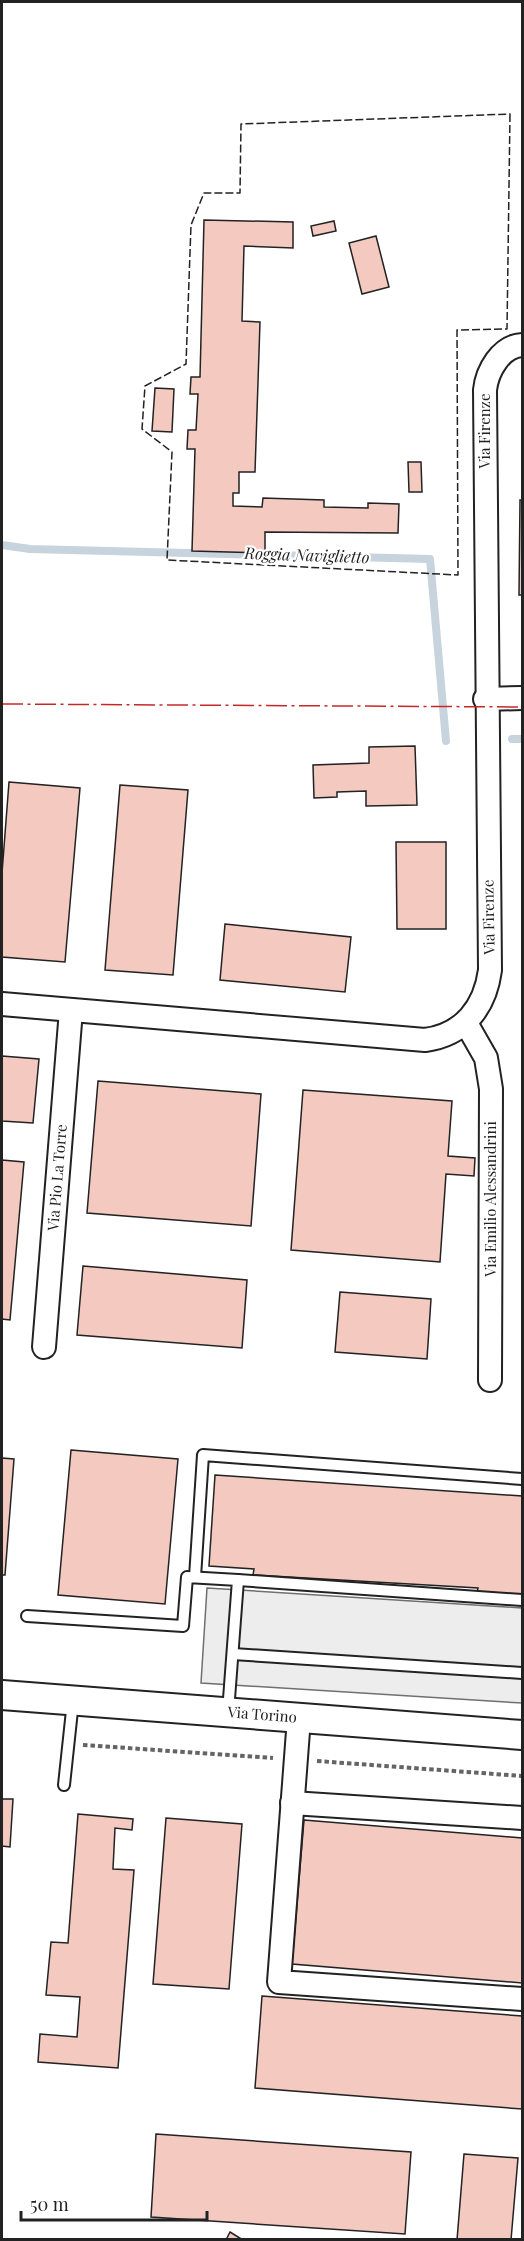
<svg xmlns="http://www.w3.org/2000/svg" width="524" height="2241" font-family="'Playfair Display',serif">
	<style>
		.parking { fill: #ededed; stroke: #6f6f6f; stroke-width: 1.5 }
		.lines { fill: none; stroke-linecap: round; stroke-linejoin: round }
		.stream { stroke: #c7d3dd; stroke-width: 8 }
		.building { fill: #f3c9c0; stroke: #222; stroke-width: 1.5 }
		.service-casing { stroke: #222; stroke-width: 14 }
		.minor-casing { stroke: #222; stroke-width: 26 }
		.tertiary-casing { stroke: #222; stroke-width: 32 }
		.path { stroke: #646464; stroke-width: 4; stroke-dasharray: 4.5 3; stroke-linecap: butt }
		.service { stroke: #fff; stroke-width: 10 }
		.minor { stroke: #fff; stroke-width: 22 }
		.tertiary { stroke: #fff; stroke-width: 28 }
		.fence { stroke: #222; stroke-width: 1.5; stroke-dasharray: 8 3; stroke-linecap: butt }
		.power { stroke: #c62828; stroke-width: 1.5; stroke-dasharray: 21 4.5 3 4.5; stroke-linecap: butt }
		.labels { text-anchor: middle; stroke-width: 4.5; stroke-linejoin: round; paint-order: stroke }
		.street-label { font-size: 15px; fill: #222; stroke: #fff }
		.water-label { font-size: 16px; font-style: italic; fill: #222; stroke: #fff }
	</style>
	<rect width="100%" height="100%" fill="#fff"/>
	<!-- parking -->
	<polygon class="parking" points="207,1588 522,1608 522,1703 201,1683"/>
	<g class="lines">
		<!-- stream -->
		<g class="stream">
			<polyline points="2,545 30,549 430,559 446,741"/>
			<polyline points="512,739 522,739"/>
		</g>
	</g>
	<!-- building -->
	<g class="building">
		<polygon points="204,220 293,222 293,248 244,246 242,321 260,322 255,472 239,472 239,493 233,493 233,506 262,507 263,498 324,500 324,507 368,508 368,503 399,504 398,533 265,532 265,553 192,551 195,449 187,449 188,430 196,430 198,394 190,394 191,377 200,377"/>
		<polygon points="334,221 336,231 313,236 311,226"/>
		<polygon points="376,236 389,287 362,294 349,243"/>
		<polygon points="155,388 174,389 172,432 152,431"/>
		<polygon points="408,462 421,462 422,492 409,492"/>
		<polygon points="520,500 522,500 522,595 519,595"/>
		<polygon points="415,746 417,805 366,806 366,791 337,792 337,797 314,798 313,765 369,763 369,747"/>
		<polygon points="9,782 80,788 65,962 2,957 2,873"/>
		<polygon points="120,785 188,790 173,975 105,970"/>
		<polygon points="396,842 446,842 446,929 397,929"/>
		<polygon points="225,924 351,937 345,992 220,980"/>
		<polygon points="2,1056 39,1059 33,1123 2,1121"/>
		<polygon points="98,1081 261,1094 251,1226 87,1213"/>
		<polygon points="303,1090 452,1101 448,1156 475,1158 474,1176 446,1174 440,1262 291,1250"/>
		<polygon points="2,1160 24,1162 10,1320 2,1319"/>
		<polygon points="83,1266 247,1280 242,1348 77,1335"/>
		<polygon points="340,1292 431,1299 427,1359 335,1352"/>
		<polygon points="71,1450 178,1459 165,1604 58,1595"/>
		<polygon points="2,1458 14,1459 5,1575 2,1575"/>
		<polygon points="215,1475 522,1496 522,1595 477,1592 478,1588 253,1575 254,1569 209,1566"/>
		<polygon points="2,1799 13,1799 10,1847 2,1846"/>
		<polygon points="78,1814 133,1819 132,1830 115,1828 113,1869 134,1870 118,2068 38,2062 40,2034 77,2037 80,1997 46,1995 51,1942 68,1943"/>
		<polygon points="166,1818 242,1824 229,1989 153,1984"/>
		<polygon points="304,1820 522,1838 522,1983 292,1964"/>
		<polygon points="262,1996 522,2016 522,2109 255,2088"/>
		<polygon points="156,2134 411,2152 405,2234 151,2217"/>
		<polygon points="464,2154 518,2158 511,2240 457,2240"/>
		<polygon points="230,2232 243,2240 226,2240"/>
	</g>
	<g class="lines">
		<defs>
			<g id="service">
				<polyline points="195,1577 203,1455 522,1479"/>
				<polyline points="238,1580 522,1600"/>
				<polyline points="27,1616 183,1626 187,1577 238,1580 228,1712"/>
				<polyline points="233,1654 522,1673"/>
				<polyline points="64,1785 73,1701"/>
			</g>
			<g id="minor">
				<polyline points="485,699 522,698"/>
				<path d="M2,1004l423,36c38,-5 60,-32 65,-70l-5,-580c2,-19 16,-44 37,-45"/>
				<polyline points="466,1023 486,1058 491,1089 490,1380"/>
				<path id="s1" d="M44,1347l27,-337"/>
				<polyline points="299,1718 279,1982 522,1999"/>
				<polyline points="292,1803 522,1818"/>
			</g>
			<g id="tertiary">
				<path id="s2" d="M2,1695l520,40"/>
			</g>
		</defs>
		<!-- service casing -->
		<use href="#service" class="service-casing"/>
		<!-- minor casing -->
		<use href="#minor" class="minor-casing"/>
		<!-- tertiary casing -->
		<use href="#tertiary" class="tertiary-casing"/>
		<!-- path -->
		<g class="path">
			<polyline points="83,1745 273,1758"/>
			<polyline points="317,1761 522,1776"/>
		</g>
		<!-- service -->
		<use href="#service" class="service"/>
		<!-- minor -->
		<use href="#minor" class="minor"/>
		<!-- tertiary -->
		<use href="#tertiary" class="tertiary"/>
		<!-- fence -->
		<polygon class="fence" points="510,114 507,329 457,330 458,575 167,560 172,452 142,429 145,386 186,364 191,225 204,193 240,193 241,124"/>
		<!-- power -->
		<polyline class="power" points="2,704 522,707"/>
	</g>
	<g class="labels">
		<!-- street labels -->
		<g class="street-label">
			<text transform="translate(485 431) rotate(-90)" y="5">Via Firenze</text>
			<text transform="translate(489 917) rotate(-91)" y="5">Via Firenze</text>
			<text dy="5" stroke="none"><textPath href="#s1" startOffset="170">Via Pio La Torre</textPath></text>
			<text transform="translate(491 1199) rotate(-90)" y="5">Via Emilio Alessandrini</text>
			<text dy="5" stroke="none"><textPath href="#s2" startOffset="261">Via Torino</textPath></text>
		</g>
		<!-- water labels -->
		<g class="water-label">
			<text transform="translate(307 555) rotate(2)" y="6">Roggia Naviglietto</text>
		</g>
	</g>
	<!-- border -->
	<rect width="524" height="2241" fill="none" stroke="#222222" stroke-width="6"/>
	<!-- scale -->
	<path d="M21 2211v9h186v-9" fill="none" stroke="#222222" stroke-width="3"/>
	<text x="30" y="2211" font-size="18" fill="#222222" stroke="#ffffff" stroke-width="4.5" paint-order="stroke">50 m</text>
</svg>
